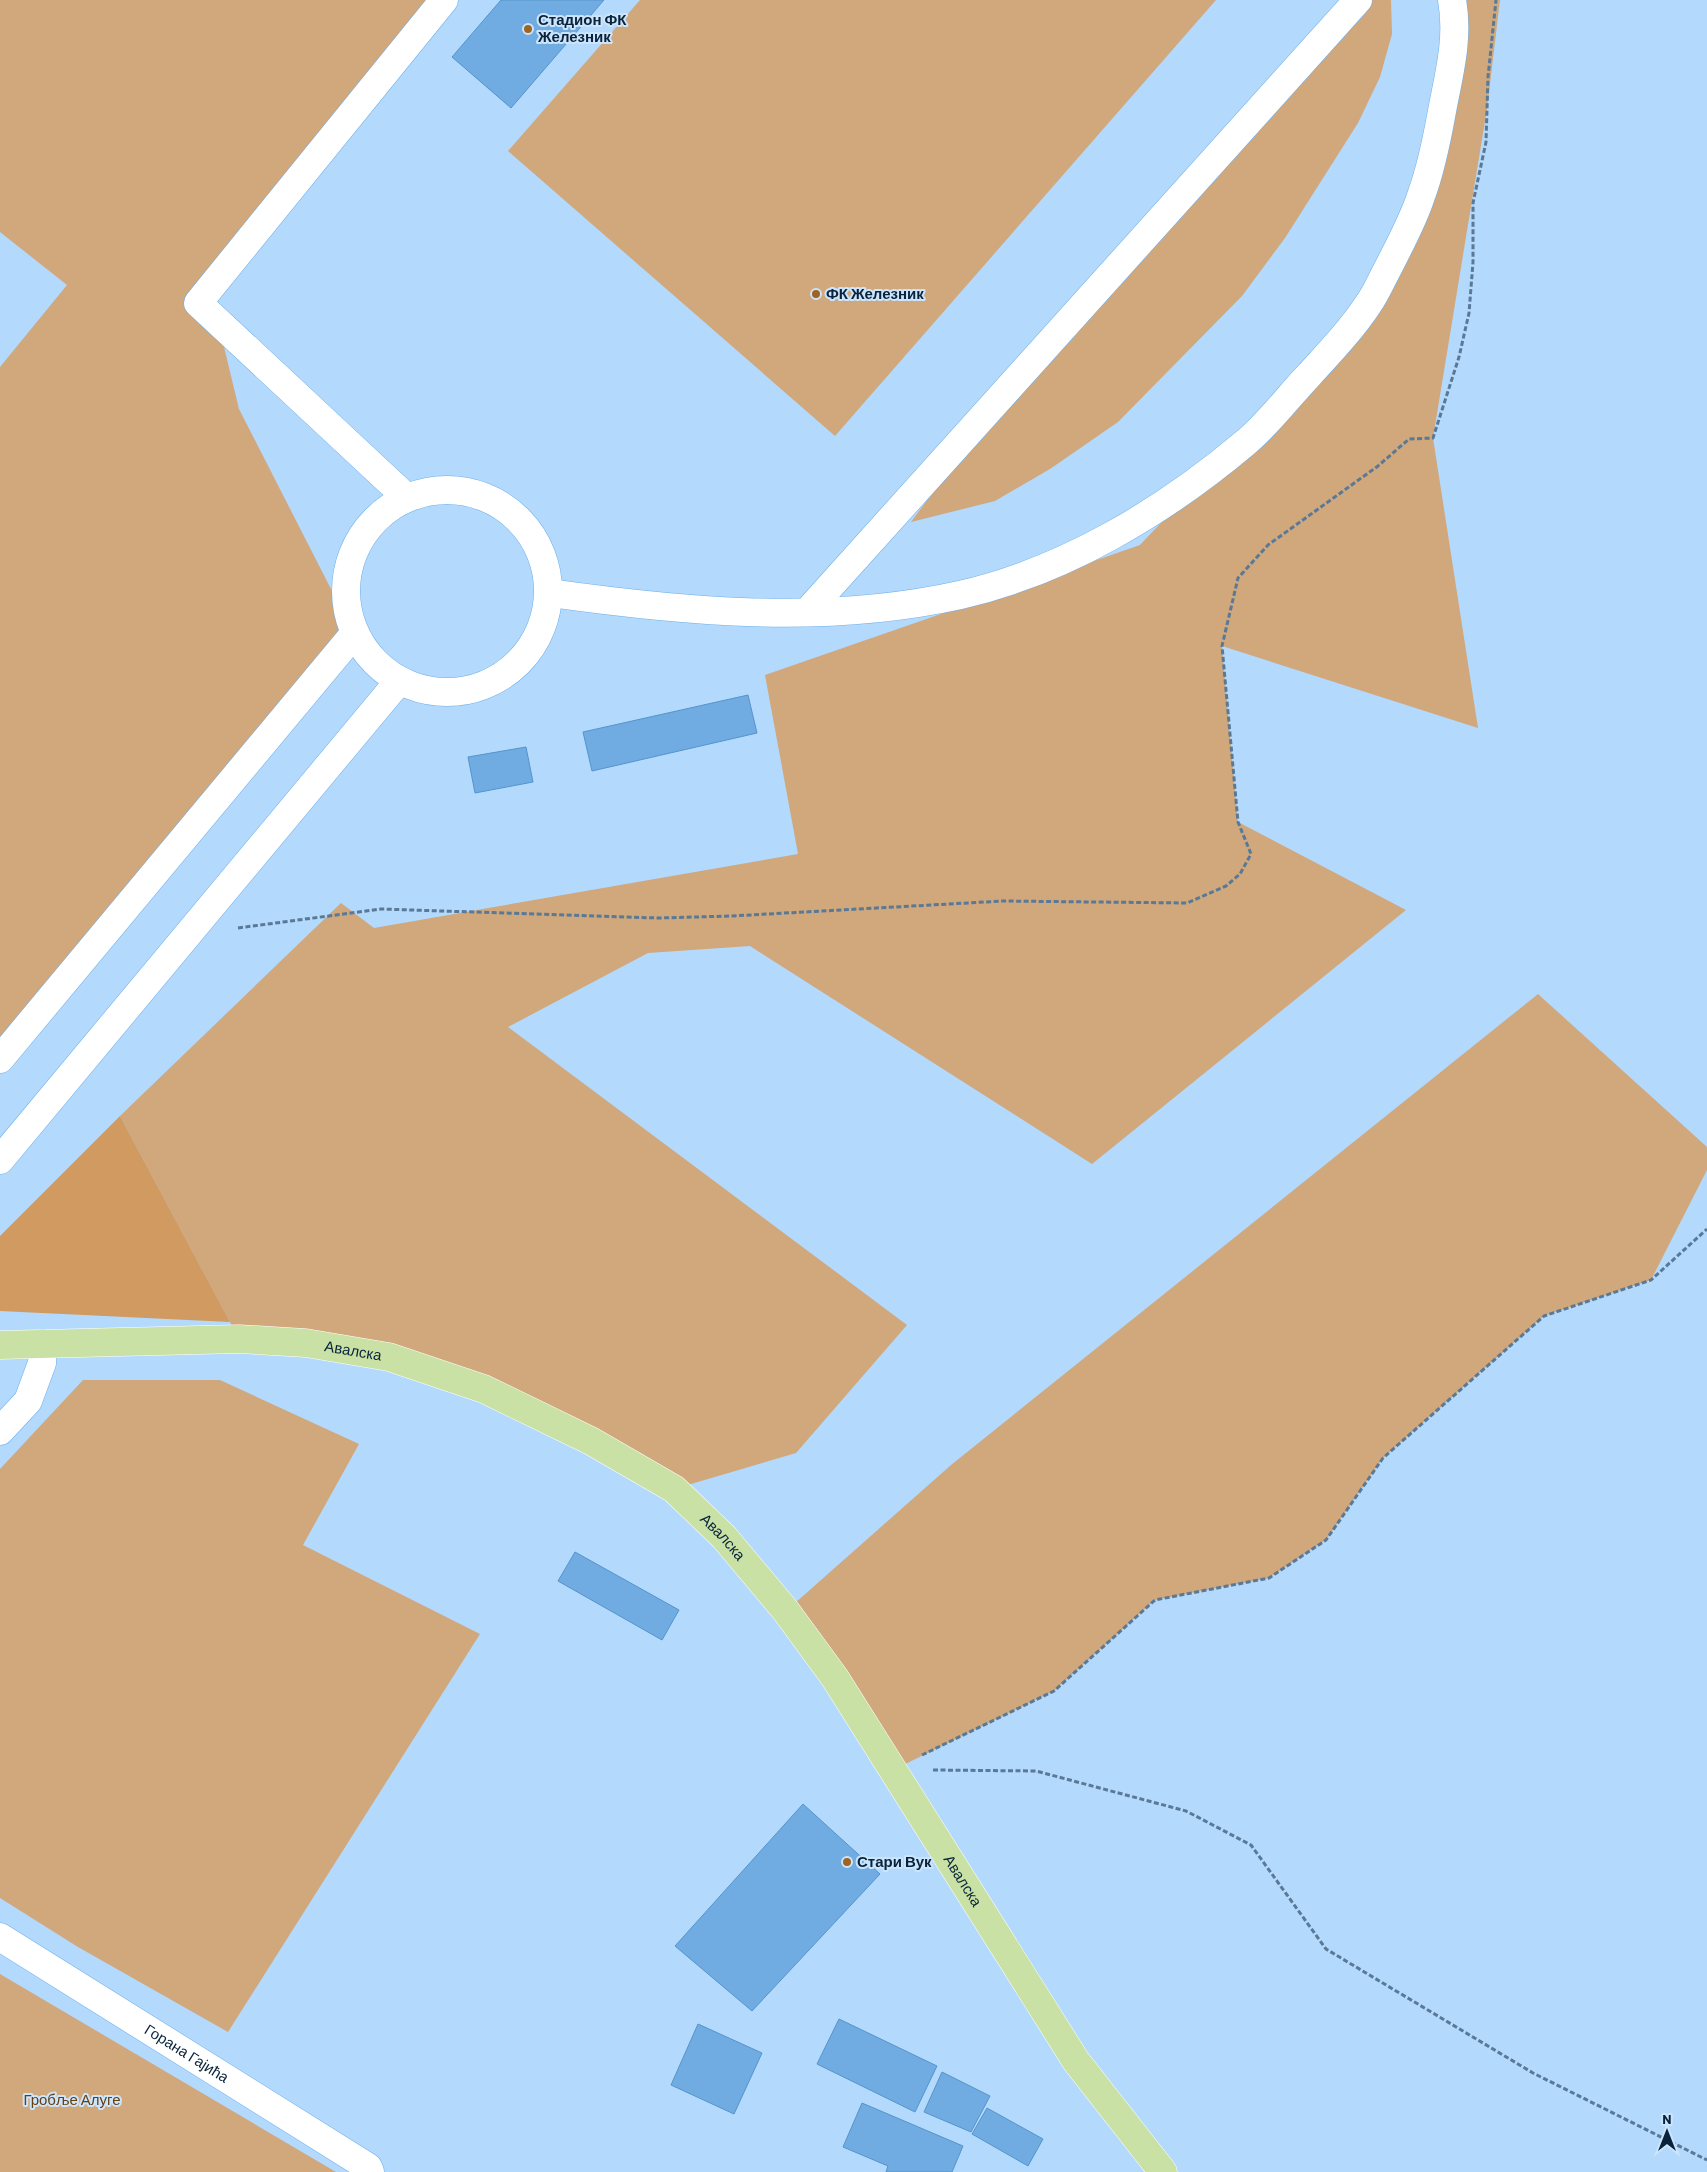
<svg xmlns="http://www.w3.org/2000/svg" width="1707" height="2172" font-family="Barlow,sans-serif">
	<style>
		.green { fill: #d1a77c }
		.forest { fill: #d19a60 }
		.building { fill: #70ace1; stroke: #5494cc }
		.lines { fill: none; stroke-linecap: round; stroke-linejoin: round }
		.minor-casing { stroke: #6eafe9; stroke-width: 29 }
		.major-casing { stroke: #fff; stroke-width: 29 }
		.path { stroke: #597996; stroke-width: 3; stroke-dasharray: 5 2.5; stroke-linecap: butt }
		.minor { stroke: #fff; stroke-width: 28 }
		.major { stroke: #c9e1a4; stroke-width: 28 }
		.poi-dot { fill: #9d6521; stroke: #cce5fd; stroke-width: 2 }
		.labels { text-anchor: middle; stroke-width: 4; stroke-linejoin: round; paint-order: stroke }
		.poi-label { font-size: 15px; font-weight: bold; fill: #08233a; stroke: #cce5fd; text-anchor: start }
		.street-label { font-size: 15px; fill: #08233a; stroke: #cce5fd }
		.park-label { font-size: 15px; fill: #643f12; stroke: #cce5fd }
	</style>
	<rect width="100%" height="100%" fill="#b3d9fd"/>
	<!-- green -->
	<g class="green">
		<polygon points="0,0 444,0 198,303 218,322 239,409 354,634 0,1059 0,367 67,285 0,232"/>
		<polygon points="640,0 1216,0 835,436 508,151"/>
		<polygon points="1371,0 1391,0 1392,34 1380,77 1358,123 1285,238 1242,296 1118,422 1050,469 995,501 911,522 954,464"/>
		<polygon points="1452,0 1500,0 1487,109 1433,438 1478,728 1222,646 1238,822 1406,910 1092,1164 750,946 648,953 508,1027 907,1325 796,1453 674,1489 484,1389 239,1339 120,1116 341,903 374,928 798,854 765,675 1140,545 1370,302 1443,105"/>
		<polygon points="1538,994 1707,1147 1707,1170 1651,1280 1544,1316 1383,1458 1326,1540 1269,1578 1155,1600 1054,1691 893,1770 786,1611 951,1465"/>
		<polygon points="83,1380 220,1380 359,1444 303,1545 480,1634 228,2032 78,1947 0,1898 0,1469"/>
		<polygon points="0,1974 336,2172 0,2172"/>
	</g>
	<!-- forest -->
	<polygon class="forest" points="120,1116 230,1322 0,1311 0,1236"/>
	<!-- building -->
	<g class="building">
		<polygon points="501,0 604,0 511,108 452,57"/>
		<polygon points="748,695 757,733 592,771 583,732"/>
		<polygon points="526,747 533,782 475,793 468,757"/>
		<polygon points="575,1552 679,1610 662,1640 558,1581"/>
		<polygon points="803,1804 880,1874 752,2011 675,1946"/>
		<polygon points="839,2019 937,2066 915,2112 817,2064"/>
		<polygon points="698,2024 762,2053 734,2114 671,2085"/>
		<polygon points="942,2072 990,2096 971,2132 924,2112"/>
		<polygon points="862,2103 963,2146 952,2172 886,2172 888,2166 843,2147"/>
		<polygon points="987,2108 1043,2139 1028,2166 972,2134"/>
	</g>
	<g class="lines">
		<defs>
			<g id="minor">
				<circle cx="447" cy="591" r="101"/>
				<polyline points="406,497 198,303 444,0"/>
				<path d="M550,593c135,19 275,32 410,2 105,-24 203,-83 285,-152 23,-19 43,-46 64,-68 21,-23 43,-46 60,-72 7,-10 12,-22 18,-33 12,-24 26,-49 34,-74 10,-27 16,-57 21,-85 7,-37 17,-73 10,-111"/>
				<polyline points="807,612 1358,0"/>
				<polyline points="0,1059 354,634"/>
				<polyline points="0,1160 399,681"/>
				<polyline points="0,1431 28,1401 42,1363 43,1344"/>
				<path id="s1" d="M0,1937l368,230 2,5"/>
			</g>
			<g id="major">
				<path id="s2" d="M0,1345l239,-6 67,4 83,14 95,32 107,52 83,48 50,48 62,74 49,67 241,383 87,111"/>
			</g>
		</defs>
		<!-- minor casing -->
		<use href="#minor" class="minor-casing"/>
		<!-- major casing -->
		<use href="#major" class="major-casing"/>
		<!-- path -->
		<g class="path">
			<polyline points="238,928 381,909 658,918 732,916 1003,901 1187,903 1226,886 1240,874 1251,854 1238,822 1222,646 1238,578 1268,545 1378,466 1409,439 1433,438 1459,357 1469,313 1473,262 1473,203 1486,142 1488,77 1496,0"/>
			<polyline points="922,1755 1054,1691 1155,1600 1269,1578 1326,1540 1383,1458 1544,1316 1651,1280 1707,1229"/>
			<polyline points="933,1770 1036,1771 1186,1811 1251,1845 1326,1949 1533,2073 1707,2160"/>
		</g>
		<!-- minor -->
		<use href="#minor" class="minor"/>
		<!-- major -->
		<use href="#major" class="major"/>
	</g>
	<!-- markers -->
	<g class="poi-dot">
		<circle cx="528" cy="29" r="5"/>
		<circle cx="816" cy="294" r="5"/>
		<circle cx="847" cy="1862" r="5"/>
	</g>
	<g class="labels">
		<!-- poi labels -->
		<g class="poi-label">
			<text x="538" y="25">Стадион ФК<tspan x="538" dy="17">Железник</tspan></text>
			<text x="826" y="299">ФК Железник</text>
			<text x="857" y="1867">Стари Вук</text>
		</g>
		<!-- street labels -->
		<g class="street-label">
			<text dy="5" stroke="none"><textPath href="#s2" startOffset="354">Авалска</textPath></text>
			<text dy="5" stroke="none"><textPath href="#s2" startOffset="774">Авалска</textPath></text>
			<text dy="5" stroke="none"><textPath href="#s2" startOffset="1194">Авалска</textPath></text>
			<text dy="5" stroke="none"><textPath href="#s1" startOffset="220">Горана Гајића</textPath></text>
		</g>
		<!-- park labels -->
		<g class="park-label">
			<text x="72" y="2105">Гробље Алуге</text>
		</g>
	</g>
	<!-- north arrow -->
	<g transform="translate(1667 2132)" stroke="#cce5fd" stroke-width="4" paint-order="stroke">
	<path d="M0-4L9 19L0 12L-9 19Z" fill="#08233a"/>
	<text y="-8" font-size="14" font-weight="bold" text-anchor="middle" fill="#08233a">N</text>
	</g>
</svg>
